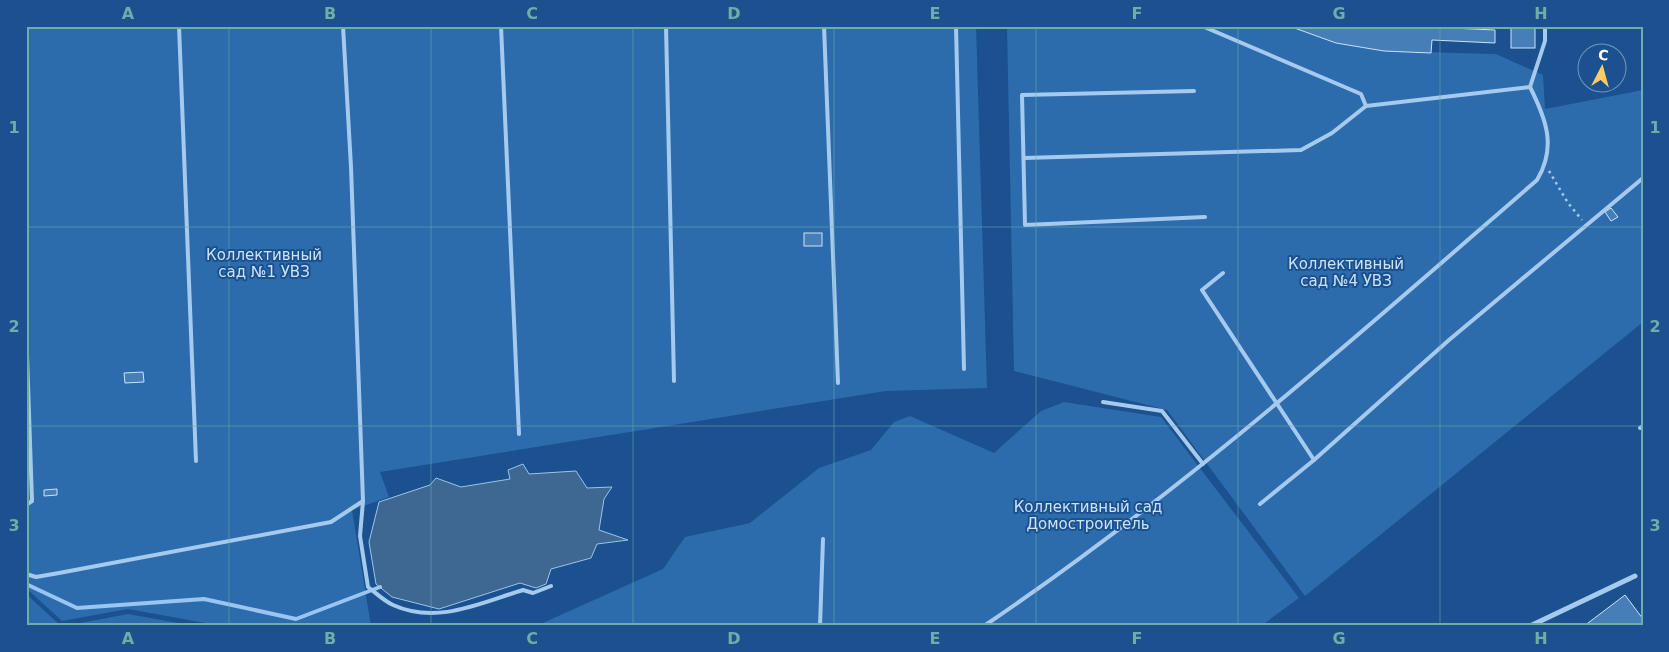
<svg xmlns="http://www.w3.org/2000/svg" width="1669" height="652" font-family="'DejaVu Sans',sans-serif">
	<style>
		.green { fill: #2c6cac }
		.water { fill: #3e6792; stroke: #99c5f0 }
		.lines { fill: none; stroke-linecap: round; stroke-linejoin: round }
		.stream { stroke: #99c5f0; stroke-width: 4 }
		.building { fill: #467eb8; stroke: #cce3fa }
		.path { stroke: #a6caee; stroke-width: 2.5; stroke-dasharray: 2.5 4; stroke-linecap: butt }
		.lane { stroke: #a6caee; stroke-width: 4 }
		.street { stroke: #a6caee; stroke-width: 5 }
		.grid { fill: none; stroke: #6fada8; stroke-width: 1; stroke-opacity: 0.55 }
		.labels { text-anchor: middle; stroke-width: 4; stroke-linejoin: round; paint-order: stroke }
		.park-label { font-size: 15px; fill: #cce3fa; stroke: #1a518e }
		.neatline { fill: none; stroke: #6fada8; stroke-width: 2 }
		.grid-label { font-size: 16px; text-anchor: middle; font-weight: bold; fill: #6fada8 }
	</style>
	<rect width="100%" height="100%" fill="#1a518e"/>
	<!-- green -->
	<g class="green">
		<polygon points="26,26 976,26 987,388 886,391 380,472 389,497 352,510 371,626 222,626 128,609 62,621 26,588"/>
		<polygon points="1007,26 1289,26 1336,43 1384,51 1496,54 1543,75 1545,109 1643,90 1643,322 1305,596 1167,410 1014,371"/>
		<polygon points="1064,402 1161,417 1299,598 1261,626 536,626 663,569 685,537 750,523 819,468 871,450 894,422 910,416 994,453 1041,411"/>
		<polygon points="26,594 61,626 26,626"/>
		<polygon points="128,614 195,626 64,626"/>
	</g>
	<!-- water -->
	<polygon class="water" points="523,464 529,474 576,471 587,488 612,487 604,499 599,530 628,540 597,544 591,558 551,569 546,584 536,588 520,583 439,609 392,597 376,584 369,542 379,502 430,485 436,478 461,487 510,479 508,470"/>
	<g class="lines">
		<!-- stream -->
		<polyline class="stream" points="26,584 77,608 204,599 296,619 380,587"/>
	</g>
	<!-- building -->
	<g class="building">
		<polygon points="1289,26 1407,26 1495,30 1495,43 1432,40 1431,53 1384,51 1336,43"/>
		<rect x="1511" y="26" width="24" height="22"/>
		<polygon points="1611,208 1618,217 1611,221 1605,212"/>
		<rect x="804" y="233" width="18" height="13"/>
		<polygon points="143,372 144,382 125,383 124,373"/>
		<polygon points="57,489 57,495 44,496 44,490"/>
		<polygon points="1625,595 1643,619 1643,626 1584,626"/>
	</g>
	<g class="lines">
		<!-- path -->
		<polyline class="path" points="1549,171 1568,203 1582,220"/>
		<!-- lane -->
		<g class="lane">
			<polyline points="179,26 196,461"/>
			<polyline points="501,26 519,434"/>
			<polyline points="666,26 674,381"/>
			<polyline points="824,26 838,383"/>
			<polyline points="956,26 964,369"/>
			<polyline points="1202,26 1361,94 1366,106 1530,87 1545,41 1545,26"/>
			<polyline points="1194,91 1022,95 1025,225 1205,217"/>
			<polyline points="1024,158 1301,150 1332,133 1366,106"/>
			<polyline points="1223,273 1202,290 1314,460"/>
			<polyline points="26,326 32,501 26,505"/>
			<polyline points="1103,402 1162,411 1203,464"/>
			<polyline points="1640,428 1643,426"/>
			<path d="M363,501l-3,35 8,51c8,6 16,14 25,18 44,20 87,-2 130,-15l10,3 18,-7"/>
			<polyline points="1260,504 1314,460 1449,340 1643,178"/>
			<polyline points="26,574 36,577 59,573 331,522 363,501 351,167 343,26"/>
			<polyline points="820,626 823,539"/>
			<path d="M984,626c197,-133 374,-291 553,-446 20,-33 9,-61 -7,-93"/>
		</g>
		<!-- street -->
		<polyline class="street" points="1530,626 1635,576"/>
	</g>
	<!-- grid -->
	<path class="grid" d="M229,26v600M431,26v600M633,26v600M834,26v600M1036,26v600M1238,26v600M1440,26v600M26,227h1617M26,426h1617"/>
	<g class="labels">
		<!-- park labels -->
		<g class="park-label">
			<text x="264" y="260">Коллективный<tspan x="264" dy="17">сад №1 УВЗ</tspan></text>
			<text x="1346" y="269">Коллективный<tspan x="1346" dy="17">сад №4 УВЗ</tspan></text>
			<text x="1088" y="512">Коллективный сад<tspan x="1088" dy="17">Домостроитель</tspan></text>
		</g>
	</g>
	<!-- border -->
	<rect width="1669" height="652" fill="none" stroke="#1a518e" stroke-width="55"/>
	<!-- north arrow -->
	<g transform="translate(1602 68) rotate(6)"><circle r="24" fill="#1a518e" stroke="#7697bb"/>
	<path d="M0-4L9 19L0 12L-9 19Z" fill="#ffcb63"/>
	<text y="-8" font-size="14" font-weight="bold" text-anchor="middle" fill="#ffffff">С</text>
	</g>
	<rect x="28" y="28" width="1614" height="596" class="neatline"/>
	<g class="grid-label">
		<text x="128" y="19">A</text>
		<text x="330" y="19">B</text>
		<text x="532" y="19">C</text>
		<text x="734" y="19">D</text>
		<text x="935" y="19">E</text>
		<text x="1137" y="19">F</text>
		<text x="1339" y="19">G</text>
		<text x="1541" y="19">H</text>
		<text x="14" y="133">1</text>
		<text x="1655" y="133">1</text>
		<text x="14" y="332">2</text>
		<text x="1655" y="332">2</text>
		<text x="14" y="531">3</text>
		<text x="1655" y="531">3</text>
		<text x="128" y="644">A</text>
		<text x="330" y="644">B</text>
		<text x="532" y="644">C</text>
		<text x="734" y="644">D</text>
		<text x="935" y="644">E</text>
		<text x="1137" y="644">F</text>
		<text x="1339" y="644">G</text>
		<text x="1541" y="644">H</text>
	</g>
</svg>
